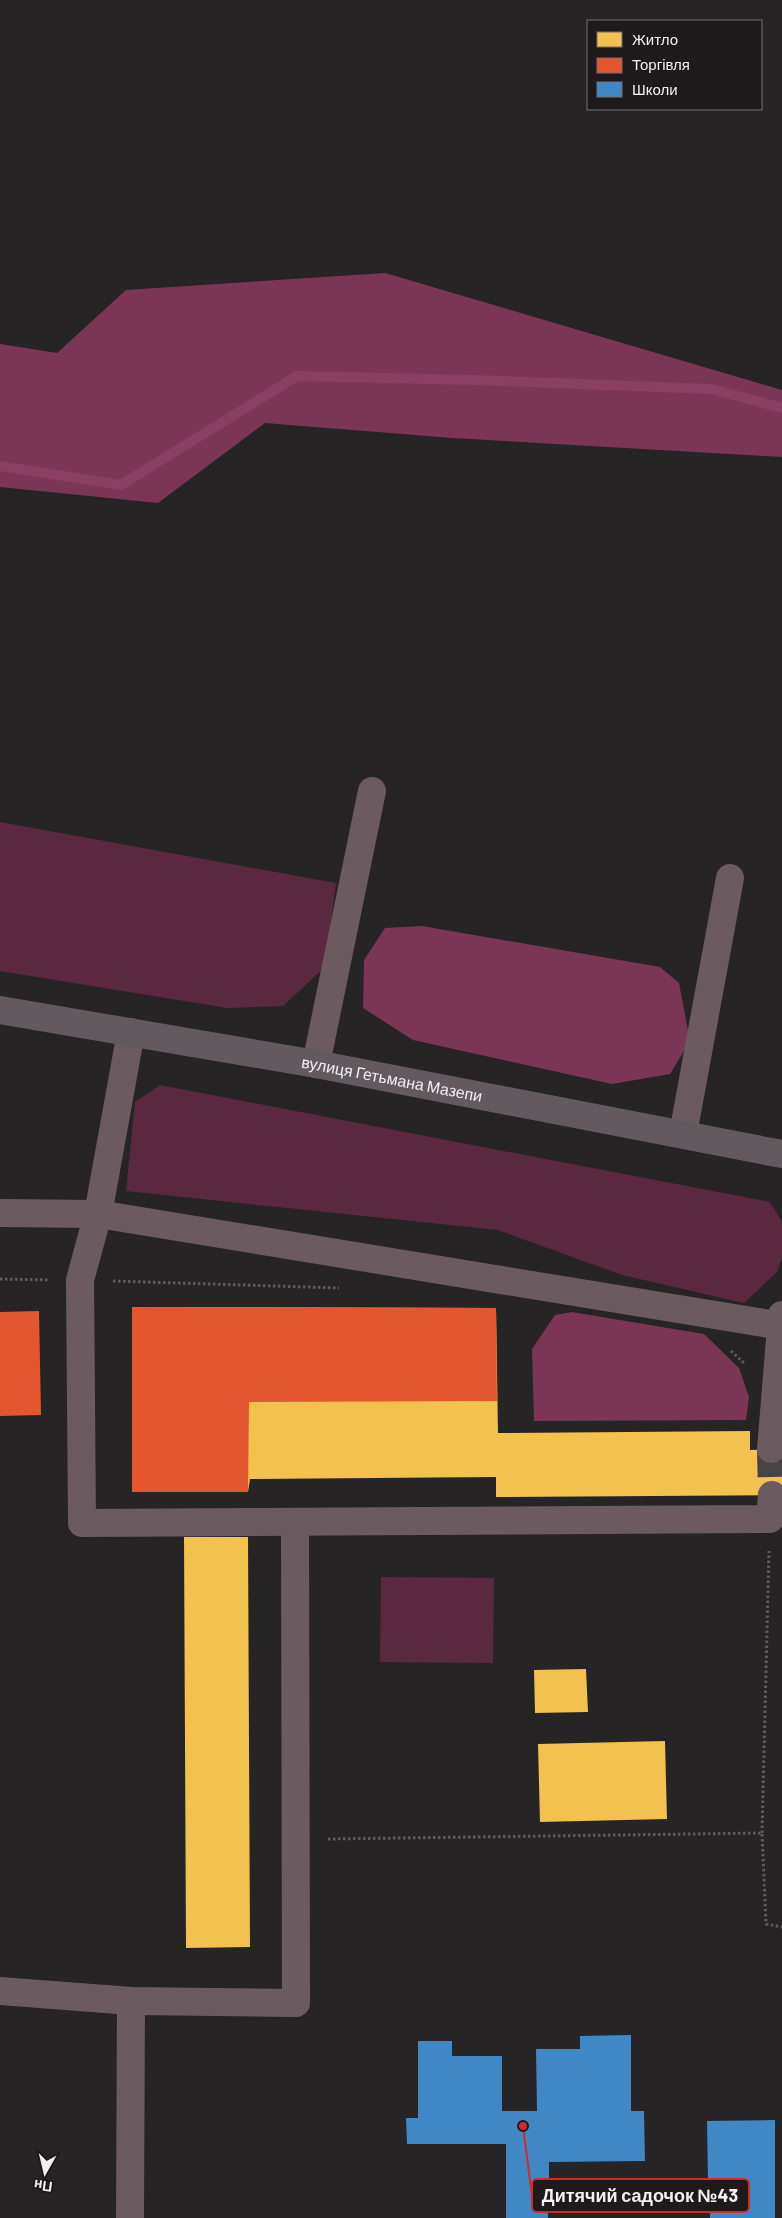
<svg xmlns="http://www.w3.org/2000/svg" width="782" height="2218" font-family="Barlow,sans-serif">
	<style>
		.green { fill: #5a293f }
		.forest { fill: #7b3656 }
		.homes { fill: #f2c14e }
		.shops { fill: #e4572e }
		.schools { fill: #3f88c5 }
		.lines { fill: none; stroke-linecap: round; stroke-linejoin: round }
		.stream { stroke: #883f61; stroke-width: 10 }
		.minor-tunnel { stroke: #454344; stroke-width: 28; stroke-dasharray: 28 14; stroke-linecap: butt }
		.path { stroke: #62595c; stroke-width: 3; stroke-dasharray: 2.5 2.5; stroke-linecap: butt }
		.minor { stroke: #6b5b61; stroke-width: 28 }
		.highway { stroke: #625a5e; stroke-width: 28 }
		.labels { text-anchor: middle; stroke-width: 5; stroke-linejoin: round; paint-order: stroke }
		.street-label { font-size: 16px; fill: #f3f0f1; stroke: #1e1a1b }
		.leader { fill: none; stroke: #d62828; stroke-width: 2 }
		.callout-dot { fill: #d62828; stroke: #1e1a1b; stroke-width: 2 }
		.callout { fill: #1e1a1b; stroke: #d62828; stroke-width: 2 }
		.callout-label { font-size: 18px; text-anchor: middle; font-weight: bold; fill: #f3f0f1 }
	</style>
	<rect width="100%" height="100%" fill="#262425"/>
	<!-- green -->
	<g class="green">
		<polygon points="0,822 336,883 325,967 283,1006 227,1008 0,971"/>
		<polygon points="160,1085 770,1202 782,1222 782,1257 777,1272 744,1303 622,1275 498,1230 126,1191 135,1102"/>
		<polygon points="381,1577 494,1578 493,1663 380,1662"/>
	</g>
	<!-- forest -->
	<g class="forest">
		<polygon points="385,273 782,390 782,457 452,438 265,423 158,503 0,487 0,344 57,353 126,290"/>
		<polygon points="422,926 660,967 679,983 690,1041 670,1074 612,1084 413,1040 363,1008 364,960 385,928"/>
		<polygon points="572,1312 704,1334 739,1368 749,1397 746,1420 534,1421 532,1349 555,1315"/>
	</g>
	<!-- homes -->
	<g class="homes">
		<polygon points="132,1307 496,1308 498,1433 750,1431 750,1450 782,1449 782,1495 496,1497 496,1477 250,1479 248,1492 132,1492"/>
		<polygon points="184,1537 248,1537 250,1947 186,1948"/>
		<polygon points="586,1669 588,1712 535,1713 534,1670"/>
		<polygon points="665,1741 667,1819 540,1822 538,1744"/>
	</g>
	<!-- shops -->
	<g class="shops">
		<polygon points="132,1307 496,1308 497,1401 249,1402 248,1492 132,1492"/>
		<polygon points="39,1311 41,1415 0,1416 0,1312"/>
	</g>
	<!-- schools -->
	<polygon class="schools" points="631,2035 631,2111 644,2111 645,2161 549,2162 549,2186 708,2184 707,2121 775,2120 775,2218 710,2218 710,2207 548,2208 548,2218 506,2218 506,2144 407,2144 406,2118 418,2118 418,2041 452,2041 452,2056 502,2056 502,2111 537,2111 536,2049 580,2049 580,2036"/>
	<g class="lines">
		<!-- stream -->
		<polyline class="stream" points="0,466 121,485 297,376 474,380 711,389 782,408"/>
		<!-- minor-tunnel -->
		<polyline class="minor-tunnel" points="771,1449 772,1495"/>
		<!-- path -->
		<g class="path">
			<polyline points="0,1279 49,1280"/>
			<polyline points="113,1281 339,1288"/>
			<polyline points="731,1351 745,1364"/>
			<polyline points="762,1833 769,1551"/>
			<polyline points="328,1839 762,1833 766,1924 782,1927"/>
		</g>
		<!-- minor -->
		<g class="minor">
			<polyline points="131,1032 98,1214 80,1280 82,1523 770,1519 772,1495"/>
			<polyline points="316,1064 372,791"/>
			<polyline points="683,1134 730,878"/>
			<polyline points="0,1213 98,1214 782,1326"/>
			<polyline points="771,1449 782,1315"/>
			<polyline points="0,1991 131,2001 296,2003 295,1522"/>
			<polyline points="130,2218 131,2001"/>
		</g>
		<!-- highway -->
		<path class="highway" id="s1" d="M0,1010l316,54 466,90"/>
	</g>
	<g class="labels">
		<!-- street labels -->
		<g class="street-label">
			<text dy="6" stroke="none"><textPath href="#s1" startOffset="398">вулиця Гетьмана Мазепи</textPath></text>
		</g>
	</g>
	<!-- callouts -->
	<path class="leader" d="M523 2126L532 2196"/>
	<circle class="callout-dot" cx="523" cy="2126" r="5"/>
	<rect class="callout" x="532" y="2179" width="217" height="33" rx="5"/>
	<g class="callout-label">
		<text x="640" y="2202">Дитячий садочок №43</text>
	</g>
	<!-- legend -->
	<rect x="587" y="20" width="175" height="90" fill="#1e1a1b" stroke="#737071"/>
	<rect x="597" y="32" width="25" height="15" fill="#f2c14e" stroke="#737071"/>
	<text x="632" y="45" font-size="15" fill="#f3f0f1">Житло</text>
	<rect x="597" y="58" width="25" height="15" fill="#e4572e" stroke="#737071"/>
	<text x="632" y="70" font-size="15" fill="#f3f0f1">Торгівля</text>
	<rect x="597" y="82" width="25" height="15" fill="#3f88c5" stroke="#737071"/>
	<text x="632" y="95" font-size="15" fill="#f3f0f1">Школи</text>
	<!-- north arrow -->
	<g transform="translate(45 2173) rotate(188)" stroke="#1e1a1b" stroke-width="4" paint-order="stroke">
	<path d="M0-4L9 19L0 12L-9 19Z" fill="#f3f0f1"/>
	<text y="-8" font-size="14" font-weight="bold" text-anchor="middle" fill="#f3f0f1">Пн</text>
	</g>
</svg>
